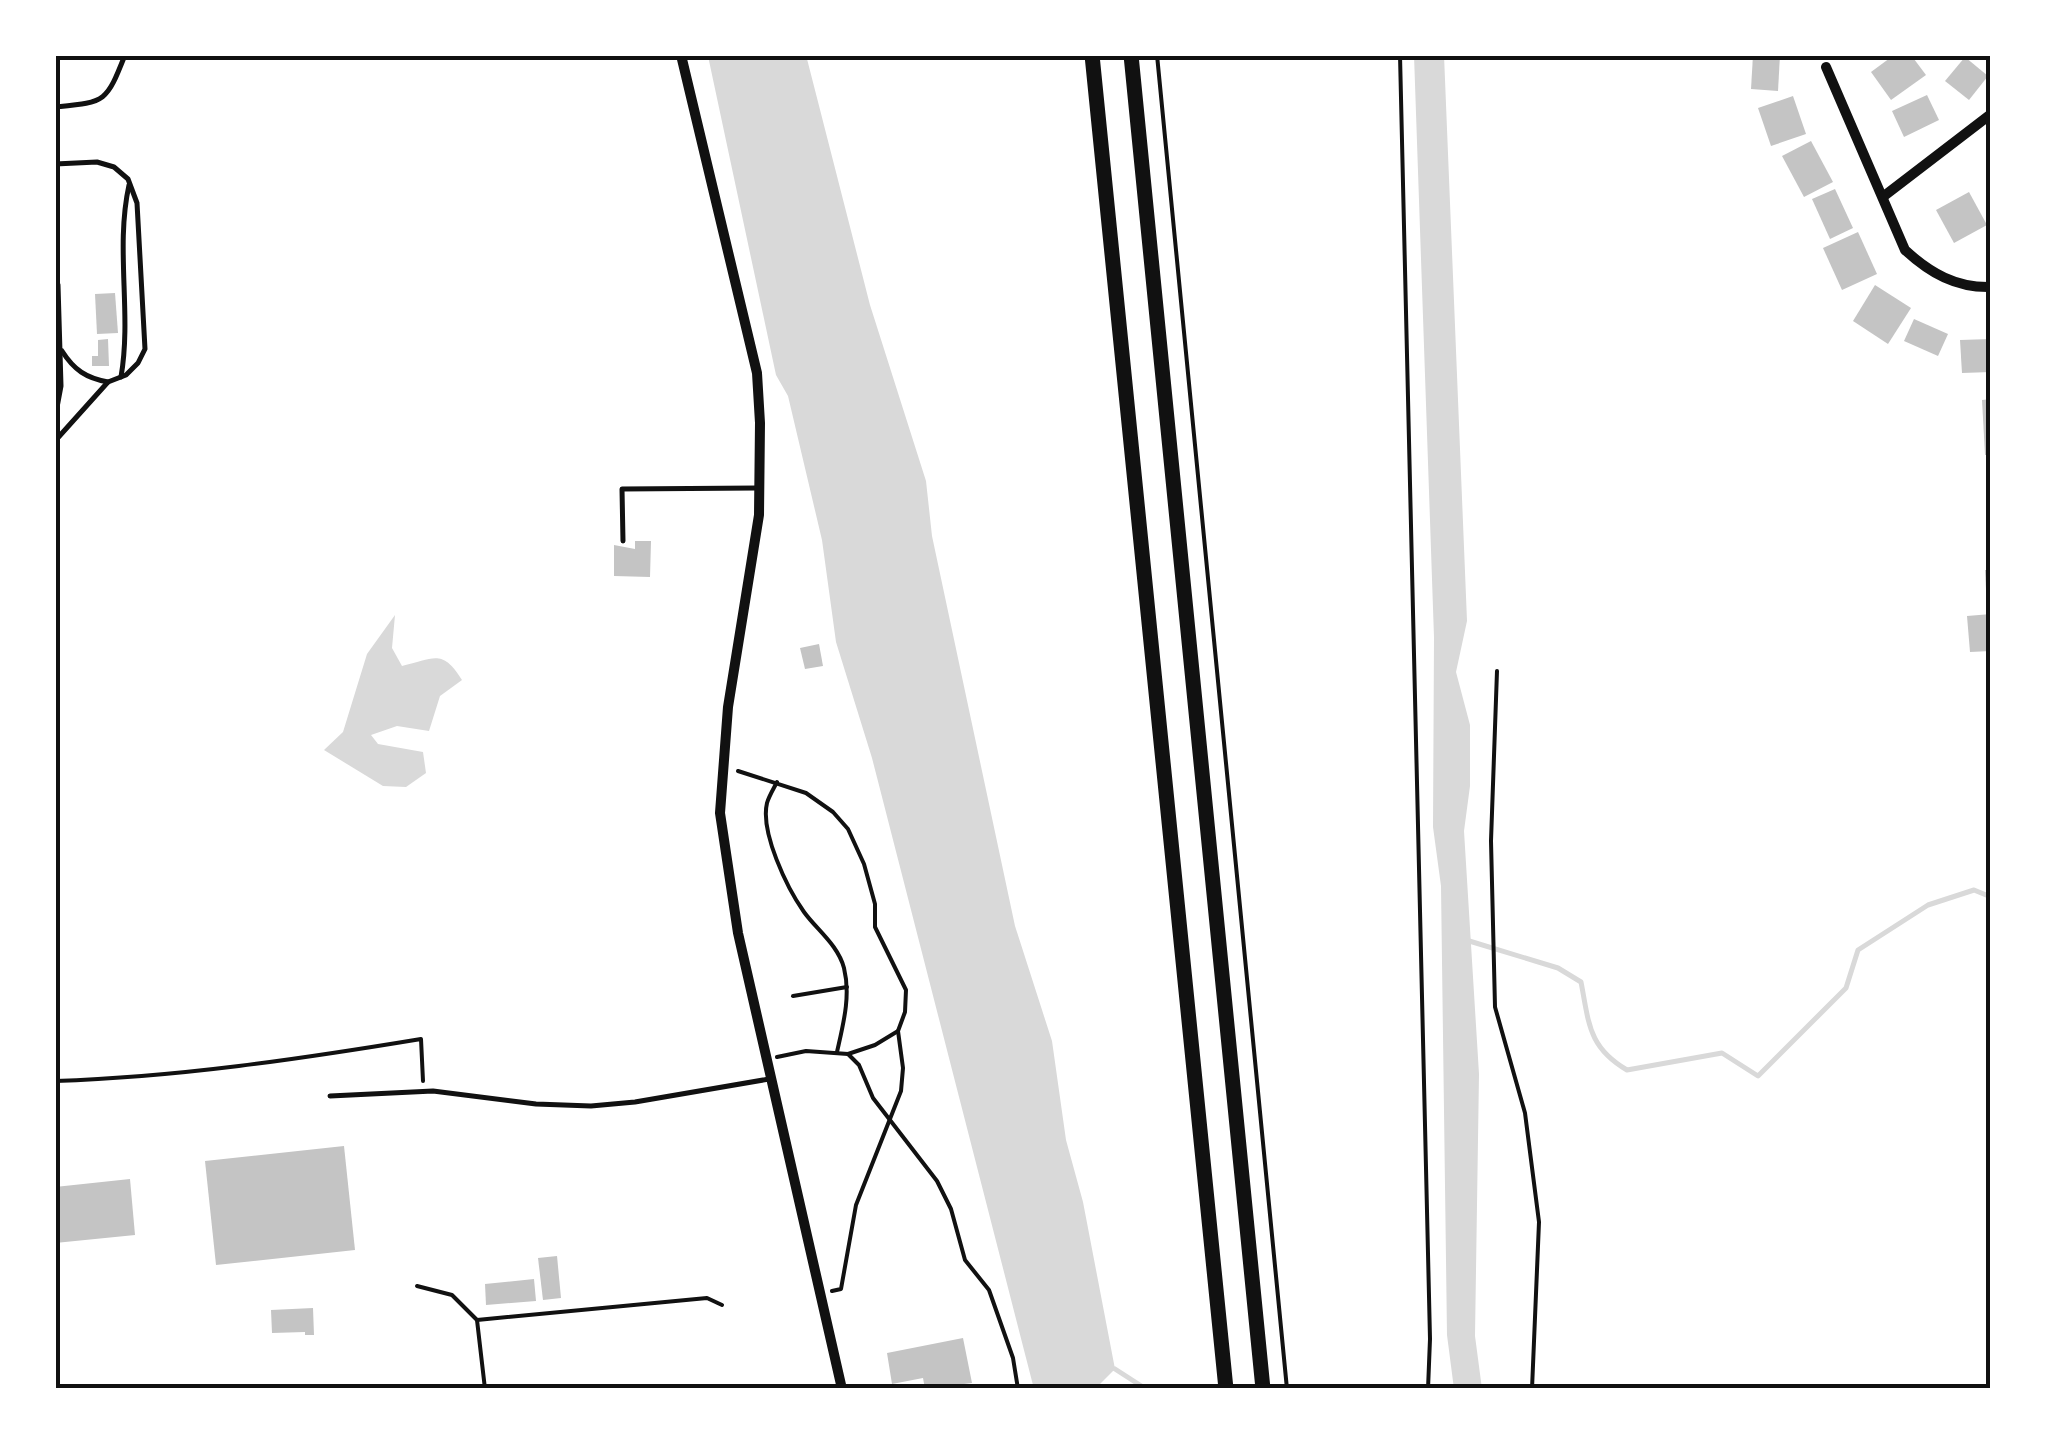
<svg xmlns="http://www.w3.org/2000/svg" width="2046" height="1444" font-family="'Fira Sans Condensed',sans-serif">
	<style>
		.water { fill: #d9d9d9 }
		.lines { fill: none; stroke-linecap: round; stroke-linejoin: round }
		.stream { stroke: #d9d9d9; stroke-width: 5 }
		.building { fill: #c4c4c4 }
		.path { stroke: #111; stroke-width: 4 }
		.service { stroke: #111; stroke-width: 5 }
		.minor { stroke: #111; stroke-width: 10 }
		.primary { stroke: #111; stroke-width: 15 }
		.neatline { fill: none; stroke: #111; stroke-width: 4 }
	</style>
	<rect width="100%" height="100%" fill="#fff"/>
	<!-- water -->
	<g class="water">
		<polygon points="806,55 870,305 926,481 932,536 1015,926 1052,1041 1066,1140 1083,1202 1115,1369 1095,1389 1034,1389 872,758 836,642 822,540 788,396 776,375 708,56"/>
		<polygon points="1414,55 1444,55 1467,621 1456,672 1470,725 1470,786 1464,831 1479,1074 1475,1336 1482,1389 1454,1389 1447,1335 1441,886 1433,827 1434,637"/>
		<path d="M395,615l-3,33 10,18c32,-7 40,-18 60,14l-22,16 -11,35 -32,-5 -26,9 7,9 45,8 3,21 -20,14 -23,-1 -59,-36 19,-18 24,-78z"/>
	</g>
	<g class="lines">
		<!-- stream -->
		<g class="stream">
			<polyline points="326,55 470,55"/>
			<path d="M1466,940l92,28 23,14c8,41 7,65 46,88l95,-17 36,23 88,-88 12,-38 70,-45 46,-15 17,7"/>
			<polyline points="1115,1369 1146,1389"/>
		</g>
	</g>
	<!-- building -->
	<g class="building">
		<polygon points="1753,55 1780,55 1778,91 1751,89"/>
		<polygon points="1894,55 1911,55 1926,75 1891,100 1871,72"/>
		<polygon points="1965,57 1988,76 1969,100 1945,81"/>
		<polygon points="1927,95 1939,120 1904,137 1892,111"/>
		<polygon points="1793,96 1806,134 1771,146 1758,108"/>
		<polygon points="1811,141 1833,182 1804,197 1782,156"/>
		<polygon points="1835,189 1853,228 1830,239 1812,199"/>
		<polygon points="1969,192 1987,225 1954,243 1936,210"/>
		<polygon points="1858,232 1877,274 1842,290 1823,248"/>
		<polygon points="1875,285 1911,308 1888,344 1853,321"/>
		<polygon points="115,293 118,333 97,334 95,294"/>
		<polygon points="1914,319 1948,334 1938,356 1904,341"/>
		<polygon points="108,339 109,366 92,366 92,356 98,356 98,340"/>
		<polygon points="1991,339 1991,372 1962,373 1960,340"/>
		<polygon points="1991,399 1991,455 1985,455 1982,400"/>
		<polygon points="1986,492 1991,492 1991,519 1988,519"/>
		<polygon points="635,541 651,541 650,577 614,576 614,545 635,549"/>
		<polygon points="1985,570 1991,570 1991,609 1987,609"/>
		<polygon points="1991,614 1991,651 1970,652 1967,616"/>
		<polygon points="819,644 823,666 805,669 800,648"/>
		<polygon points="344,1146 355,1250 216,1265 205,1161"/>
		<polygon points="130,1179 135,1235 55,1243 55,1187"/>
		<polygon points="557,1256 561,1298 543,1300 538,1258"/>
		<polygon points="534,1279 536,1301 486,1305 485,1284"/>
		<polygon points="313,1308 314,1335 305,1335 305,1332 272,1333 271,1310"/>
		<polygon points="963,1338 972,1383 925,1389 923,1378 892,1384 887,1353"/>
	</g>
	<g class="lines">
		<!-- path -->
		<g class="path">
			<polyline points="1157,55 1287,1389"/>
			<polyline points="1400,55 1430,1339 1428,1389"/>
			<polyline points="1497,671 1491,841 1495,1007 1525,1113 1539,1222 1532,1389"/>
			<polyline points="738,771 806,793 833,812 848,829 864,864 875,904 875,927 906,990 905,1012 898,1031 903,1068 901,1091 856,1205 841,1289 832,1291"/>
			<path d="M777,782c-3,6 -8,14 -10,21 -7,29 20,85 37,109 13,18 34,33 40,56 7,28 -1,57 -7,84"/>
			<polyline points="793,996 847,987"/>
			<polyline points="848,1054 875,1045 898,1031"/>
			<polyline points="777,1057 806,1051 848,1054 859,1065 873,1098 937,1181 951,1209 965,1260 989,1290 1013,1358 1018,1389"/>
			<path d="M55,1081c123,-4 245,-22 366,-42l2,42"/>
			<polyline points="417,1286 452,1295 477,1320 485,1389"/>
			<polyline points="477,1320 707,1298 722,1305"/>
		</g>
		<!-- service -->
		<g class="service">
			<path d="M55,107c51,-5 51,-4 70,-52"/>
			<polyline points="55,164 97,162 114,167 128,179 137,203 145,349 138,363 126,375 108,382 55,441"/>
			<polyline points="55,277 58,285 61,386 55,418"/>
			<path d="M62,351c12,19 24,27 46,31"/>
			<path d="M121,377c11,-64 -6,-128 8,-192"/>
			<polyline points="623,541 622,489 757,488"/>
			<polyline points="330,1096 433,1091 536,1104 591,1106 635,1102 769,1079"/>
		</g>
		<!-- minor -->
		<g class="minor">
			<polyline points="681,55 757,373 760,423 759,515 728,707 720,813 738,933 842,1389"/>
			<path d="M1826,67l79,183c25,23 51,38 86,37"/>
			<polyline points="1884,196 1991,114"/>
		</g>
		<!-- primary -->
		<g class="primary">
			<polyline points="1092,55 1226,1389"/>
			<polyline points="1131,55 1263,1389"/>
		</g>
	</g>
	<!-- border -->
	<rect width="2046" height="1444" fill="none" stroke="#ffffff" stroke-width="115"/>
	<rect x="58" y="58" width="1930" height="1328" class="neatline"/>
</svg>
